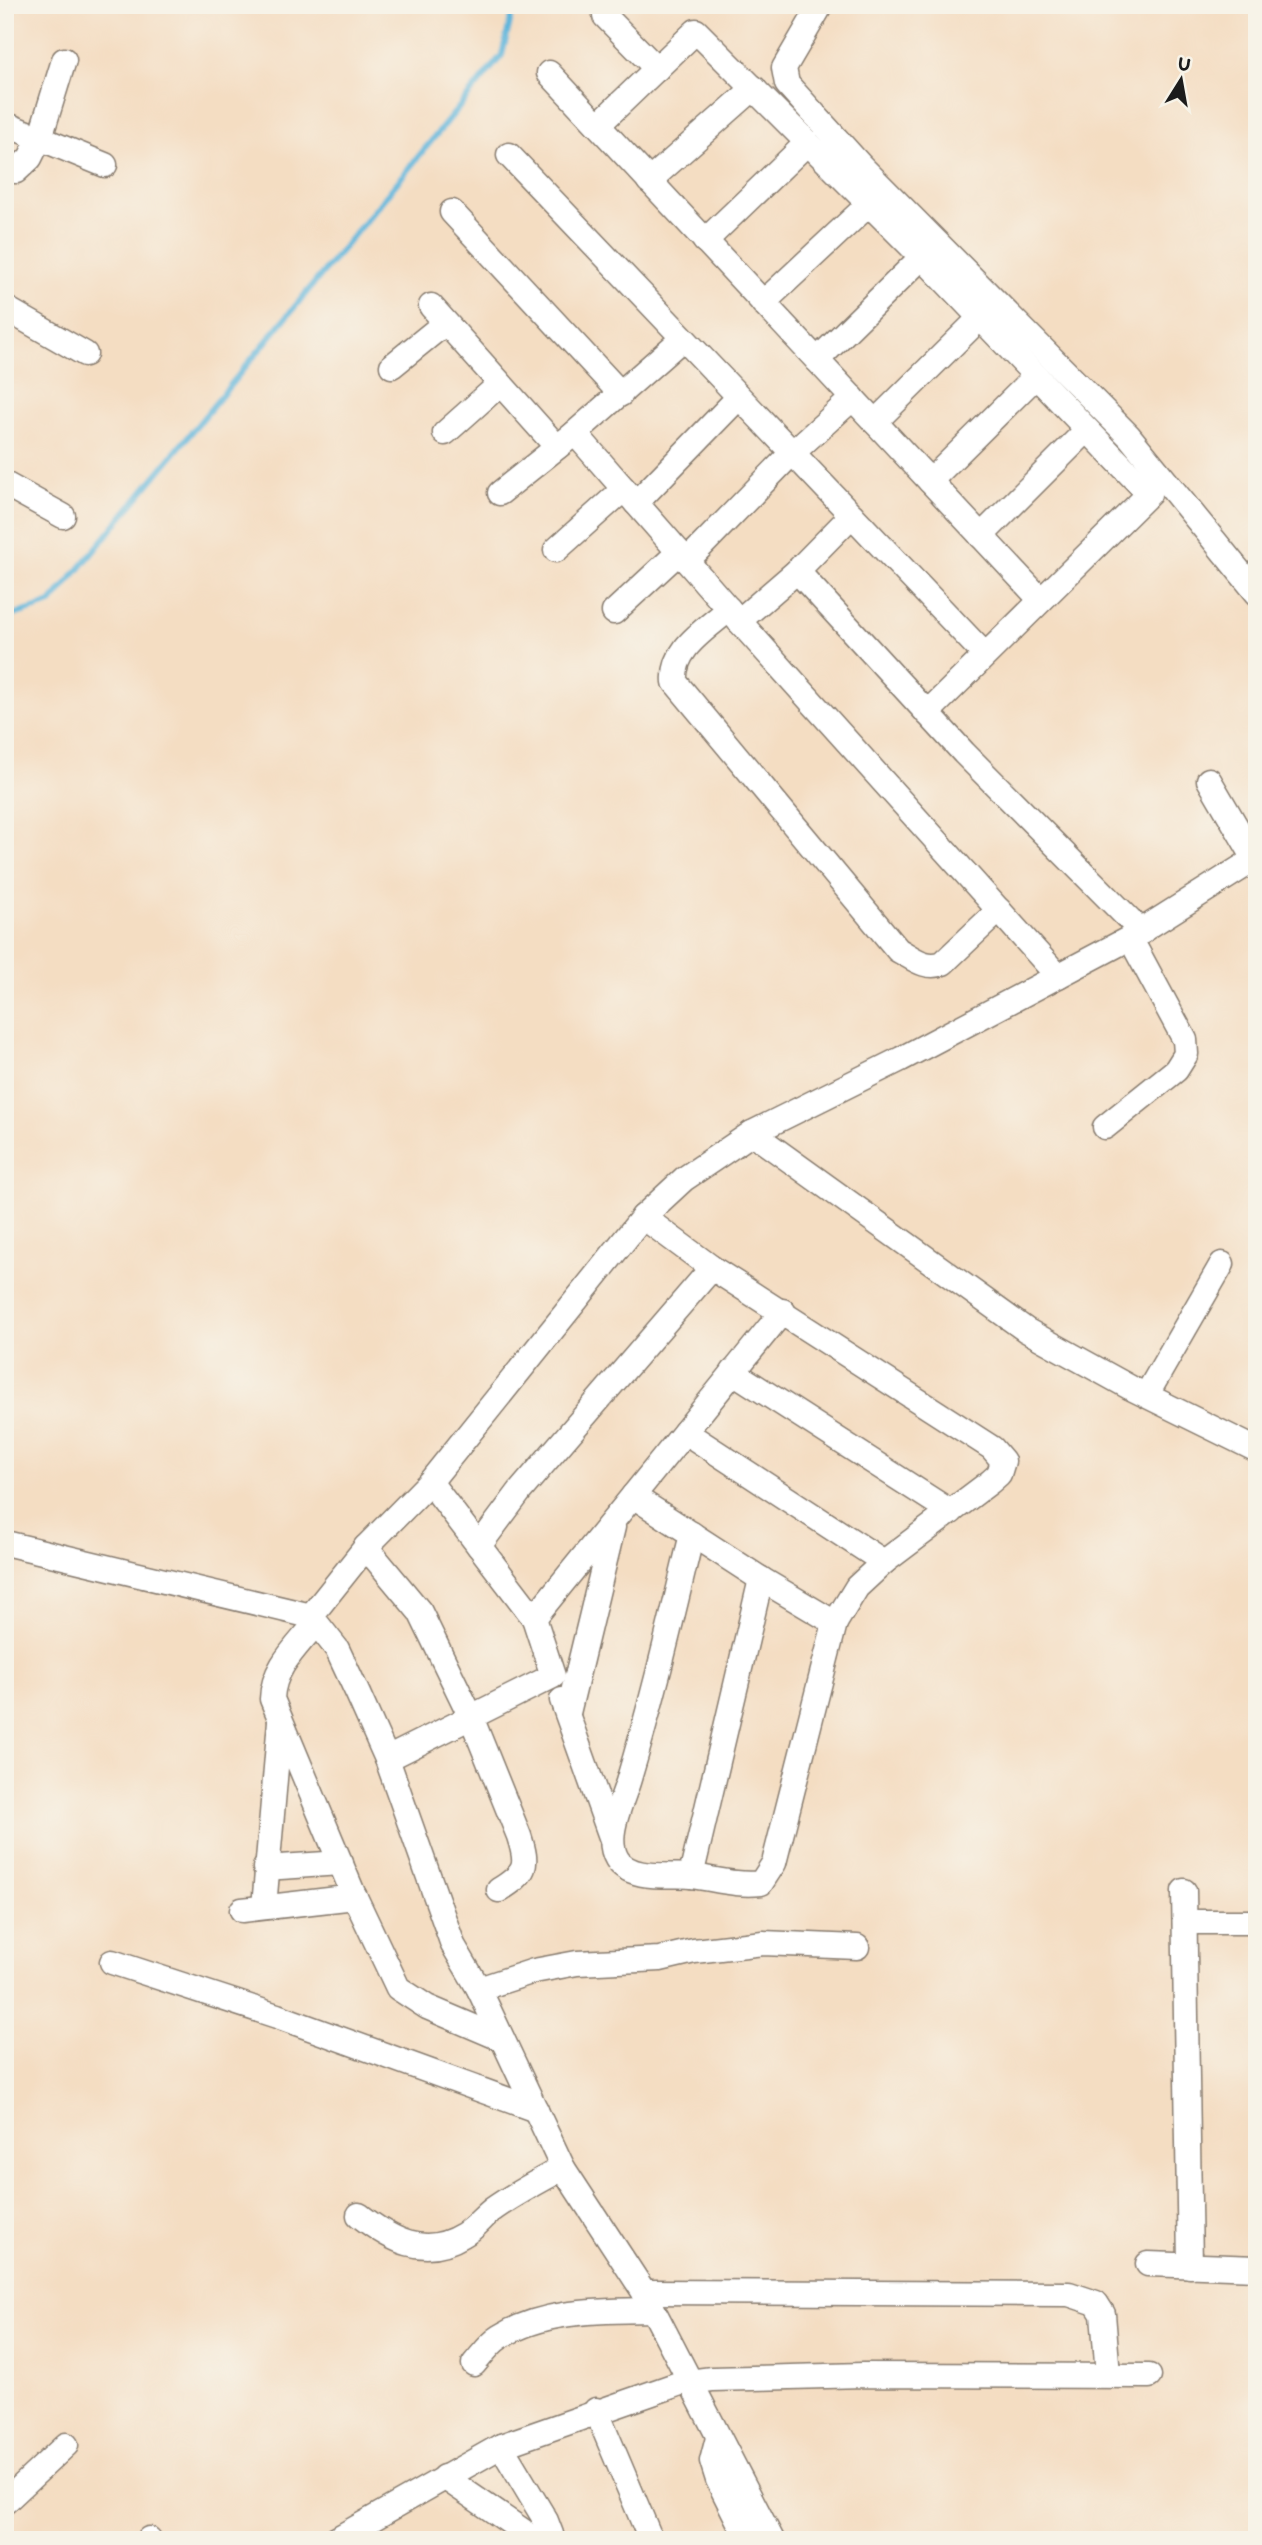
<svg xmlns="http://www.w3.org/2000/svg" width="1262" height="2545" font-family="Itim,sans-serif">
	<style>
		.lines { fill: none; stroke-linecap: round; stroke-linejoin: round }
		.stream { stroke: #5eb5db; stroke-width: 6 }
		.minor-casing { stroke: #887c6f; stroke-width: 27 }
		.minor { stroke: #fff; stroke-width: 24 }
	</style>
	<rect width="100%" height="100%" fill="#f7f3e8"/>
	<filter id="ink" filterUnits="userSpaceOnUse"><feTurbulence type="fractalNoise" baseFrequency=".0143" numOctaves="2"/><feDisplacementMap in="SourceGraphic" scale="14" xChannelSelector="R" yChannelSelector="G"/><feConvolveMatrix kernelMatrix="1 2 1 2 8 2 1 2 1" color-interpolation-filters="sRGB"/></filter>
	<filter id="wash" filterUnits="userSpaceOnUse"><feTurbulence type="fractalNoise" baseFrequency=".00686" numOctaves="4" result="noise"/><feDisplacementMap in="SourceGraphic" scale="28" xChannelSelector="R" yChannelSelector="G"/><feGaussianBlur stdDeviation="1.57" result="paint"/><feColorMatrix in="noise" values="0 0 0 0 0 0 0 0 0 0 0 0 0 0 0 0 0 1.4 0 .05"/><feComposite in="paint" operator="in"/></filter>
	<g filter="url(#wash)">
		<rect width="100%" height="100%" fill="#f4ddc2"/>
		<g class="lines">
			<!-- stream -->
			<polyline class="stream" points="5,618 51,603 502,55 514,5"/>
		</g>
	</g>
	<g filter="url(#ink)">
		<g class="lines">
			<defs>
				<g id="minor">
					<polyline points="818,10 784,68 787,84 861,166 1129,436 1257,593"/>
					<polyline points="605,16 657,69"/>
					<polyline points="549,73 1041,600"/>
					<polyline points="5,124 105,165"/>
					<polyline points="598,125 696,31 922,257 1149,494 927,713"/>
					<polyline points="509,155 985,655"/>
					<polyline points="5,170 16,171 30,158 40,138 64,60"/>
					<polyline points="649,181 754,88"/>
					<polyline points="452,212 621,394"/>
					<polyline points="705,241 807,143"/>
					<polyline points="763,303 870,203"/>
					<polyline points="431,306 557,447"/>
					<polyline points="5,308 85,354"/>
					<polyline points="817,360 922,257"/>
					<polyline points="392,366 445,323"/>
					<polyline points="875,422 979,319"/>
					<polyline points="445,433 500,384"/>
					<polyline points="575,433 739,621 1058,976"/>
					<polyline points="930,481 1036,376"/>
					<polyline points="5,484 63,516"/>
					<polyline points="500,493 575,433 682,339"/>
					<polyline points="636,503 738,398"/>
					<polyline points="981,536 1087,430"/>
					<polyline points="556,550 624,489"/>
					<polyline points="687,561 791,454 853,398"/>
					<polyline points="797,571 964,753 1142,932"/>
					<path d="M729,609c-23,21 -57,39 -54,73l223,268c15,8 28,20 45,13l56,-53"/>
					<polyline points="614,612 679,552"/>
					<polyline points="739,621 797,571 852,515"/>
					<polyline points="1105,1127 1176,1070 1186,1054 1185,1040 1130,938"/>
					<polyline points="752,1133 1026,1330 1131,1388 1257,1450"/>
					<polyline points="643,1217 684,1179 752,1133 901,1059 1130,938 1255,859 1209,780"/>
					<polyline points="733,1372 951,1512"/>
					<polyline points="1147,1394 1222,1264"/>
					<polyline points="685,1432 884,1562"/>
					<path d="M692,1534c-20,83 -39,166 -64,248 -7,22 -24,55 -11,77 13,22 54,15 75,17 23,3 45,10 69,7l13,-20 61,-240"/>
					<polyline points="5,1543 311,1616 337,1649 358,1694 387,1759 453,1945 479,1989 563,2168 644,2292 772,2540"/>
					<polyline points="479,1546 520,1491 712,1268"/>
					<path d="M366,1547l54,65 51,105 48,119c10,31 7,37 -20,54"/>
					<polyline points="311,1616 366,1547 430,1482 643,1217 712,1268 992,1448 1003,1461 999,1474 990,1482 884,1562 857,1587 835,1623 761,1579 633,1496"/>
					<polyline points="534,1618 783,1311"/>
					<path d="M316,1623c-19,24 -43,44 -44,76l81,194 45,95 29,19 75,32"/>
					<polyline points="562,1700 611,1837"/>
					<polyline points="568,1713 613,1527"/>
					<polyline points="387,1759 553,1676 534,1618 430,1482"/>
					<polyline points="265,1868 341,1863"/>
					<polyline points="691,1876 761,1579"/>
					<polyline points="1184,1891 1190,2266"/>
					<polyline points="264,1907 280,1721"/>
					<polyline points="242,1910 355,1897"/>
					<polyline points="1185,1922 1257,1922"/>
					<polyline points="112,1962 277,2016 536,2110"/>
					<polyline points="479,1989 534,1971 577,1963 660,1959 694,1951 763,1943 857,1947"/>
					<path d="M359,2215c32,25 65,44 104,20 11,-6 19,-17 29,-25 22,-16 47,-29 71,-42"/>
					<polyline points="1148,2264 1257,2268"/>
					<polyline points="644,2292 1069,2294 1096,2303 1103,2314 1108,2375"/>
					<path d="M474,2364c8,-9 16,-21 26,-27 45,-28 102,-26 153,-27"/>
					<polyline points="596,2410 651,2540"/>
					<polyline points="718,2438 712,2461 718,2480 748,2540"/>
					<polyline points="501,2446 546,2521 551,2534 550,2540"/>
					<polyline points="444,2477 536,2540"/>
					<polyline points="5,2502 66,2445"/>
					<polyline points="148,2540 149,2539"/>
					<polyline points="335,2540 501,2446 681,2383 712,2379 863,2375 1149,2376"/>
				</g>
			</defs>
			<!-- minor casing -->
			<use href="#minor" class="minor-casing"/>
			<!-- minor -->
			<use href="#minor" class="minor"/>
		</g>
	</g>
	<!-- margin -->
	<rect width="1262" height="2545" fill="none" stroke="#f7f3e8" stroke-width="28"/>
	<!-- north arrow -->
	<g transform="translate(1181 80) rotate(11)" stroke="#f7f3e8" stroke-width="5" paint-order="stroke">
	<path d="M0-5L12 26L0 18L-12 26Z" fill="#1c1c1c"/>
	<text y="-10" font-size="19" font-weight="bold" text-anchor="middle" fill="#1c1c1c">U</text>
	</g>
</svg>
